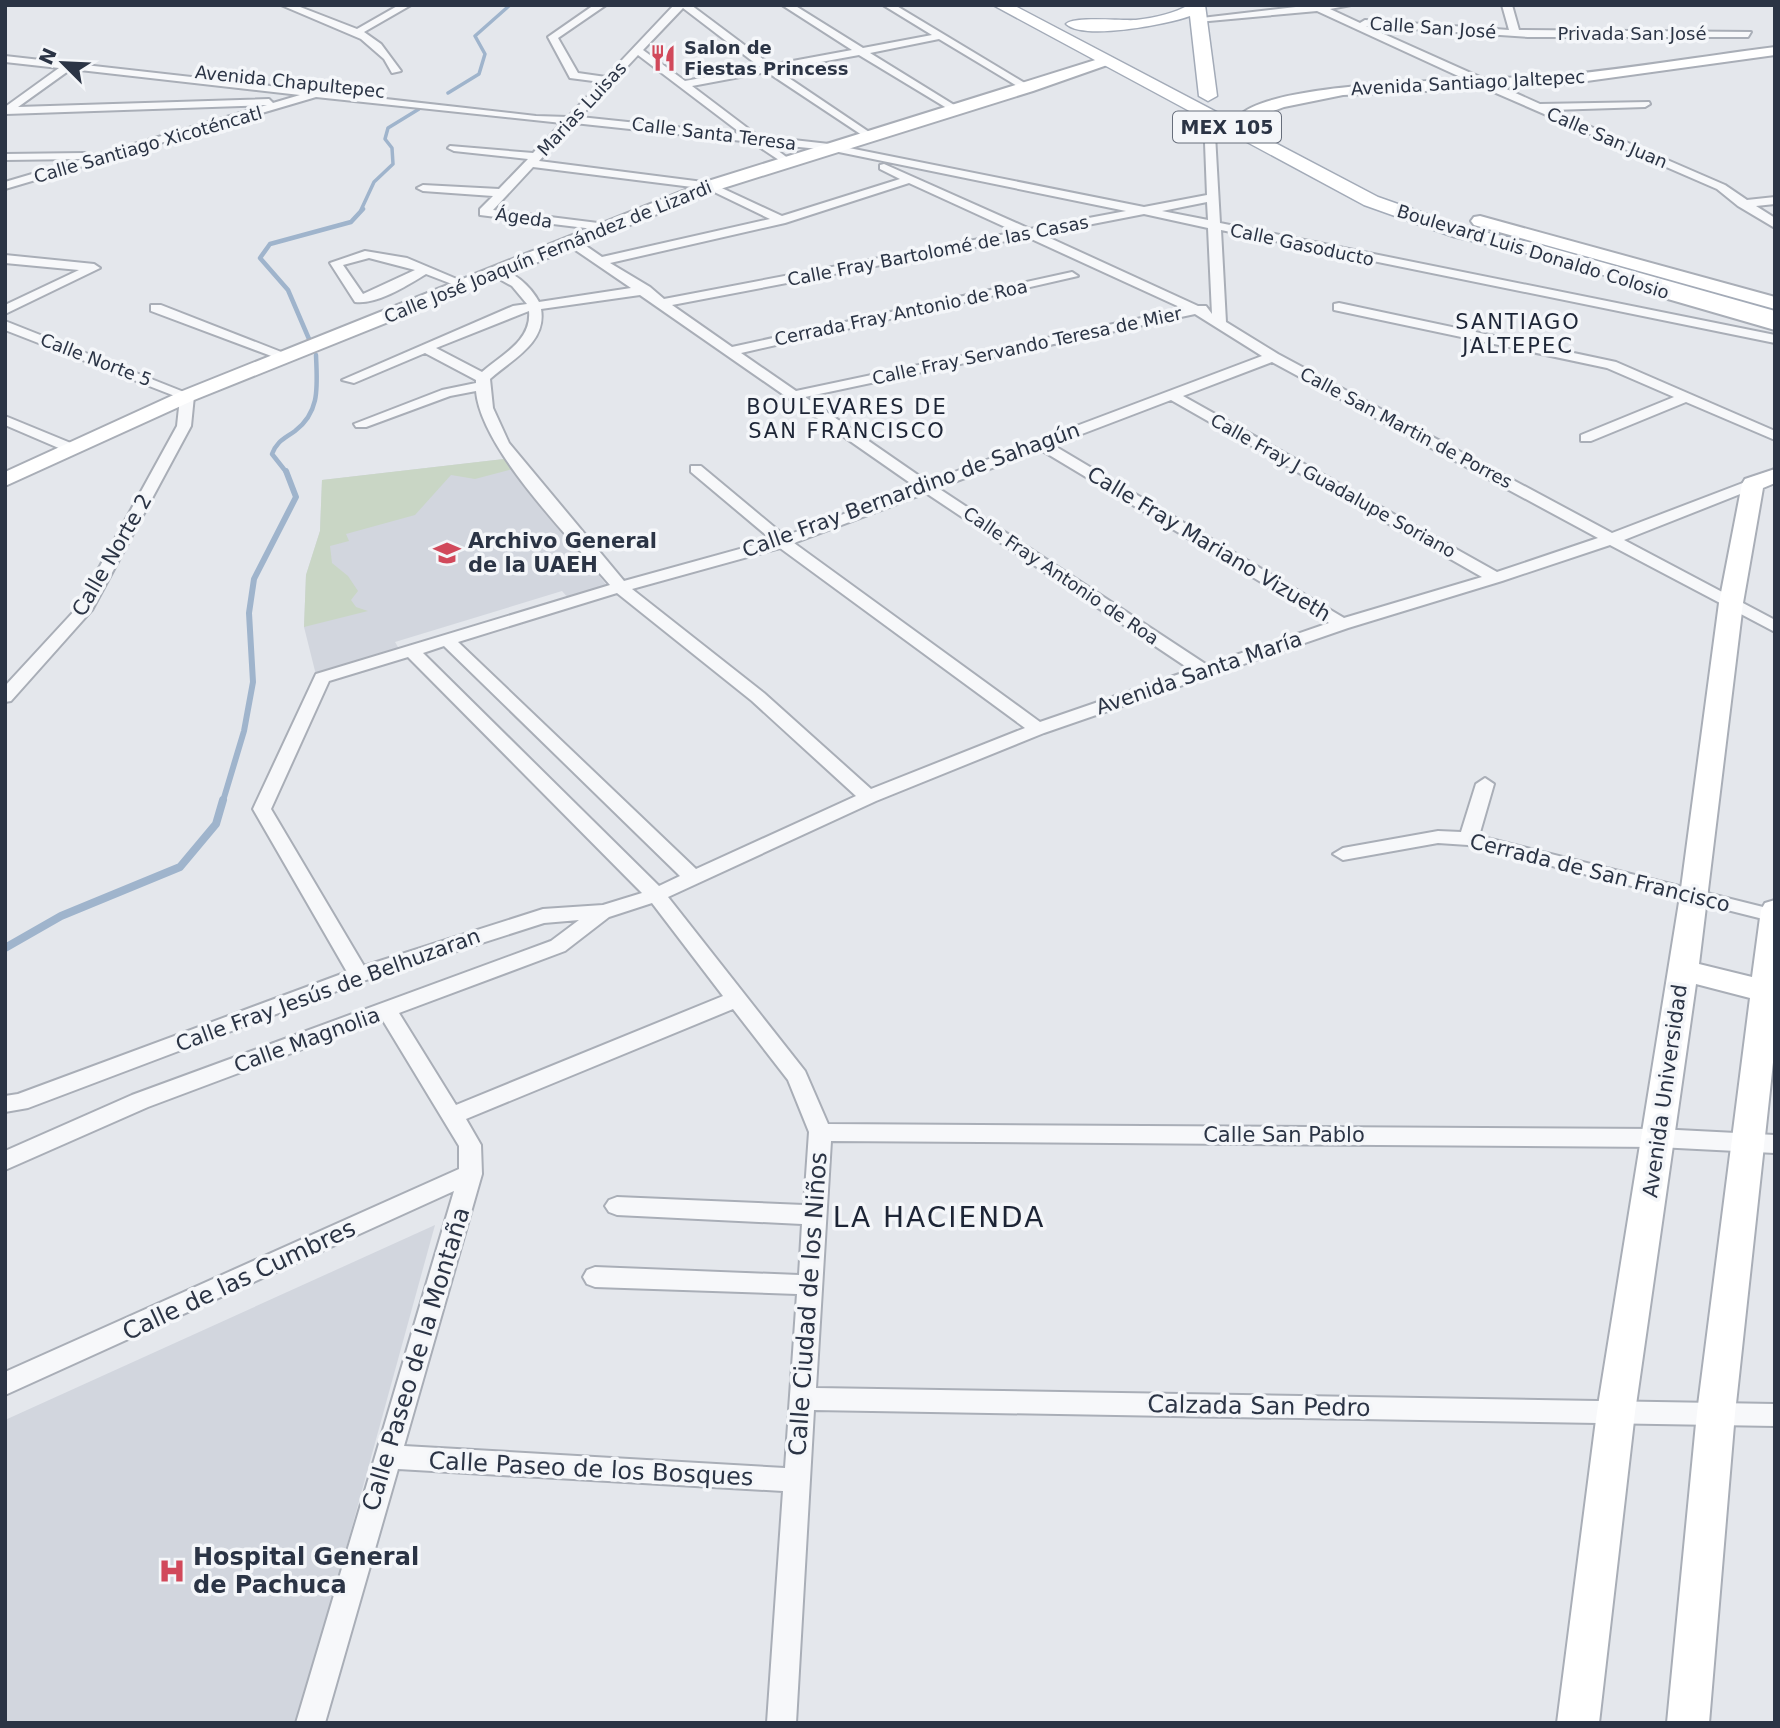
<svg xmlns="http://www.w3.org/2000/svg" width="1780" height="1728" font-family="'DejaVu Sans',sans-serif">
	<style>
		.built { fill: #d2d6de }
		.green { fill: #c9d6c5 }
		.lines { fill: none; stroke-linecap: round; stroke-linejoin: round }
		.stream-far3 { stroke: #9fb4cc; stroke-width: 3.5 }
		.stream-far2 { stroke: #9fb4cc; stroke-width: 4.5 }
		.stream-far1 { stroke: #9fb4cc; stroke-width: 6 }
		.stream { stroke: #9fb4cc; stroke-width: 8 }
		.street-casing { stroke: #a9aeb7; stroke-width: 4 }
		.secondary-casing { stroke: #a9aeb7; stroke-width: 4 }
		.primary-casing { stroke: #a3abb8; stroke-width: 3 }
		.street { fill: #f7f8fa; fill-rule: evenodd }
		.secondary { fill: #fff; fill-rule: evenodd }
		.primary { fill: #fff; fill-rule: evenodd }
		.labels { text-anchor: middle; stroke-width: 7; stroke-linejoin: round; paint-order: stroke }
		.far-street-label { font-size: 18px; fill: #2b3445; stroke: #f4f6f9 }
		.far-poi-label { font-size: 18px; font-weight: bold; fill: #2b3445; stroke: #f4f6f9; text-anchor: start }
		.shield { fill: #f4f6f9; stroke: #676e7b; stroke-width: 2 }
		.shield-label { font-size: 19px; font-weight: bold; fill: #2b3445 }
		.far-quarter-label { font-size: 21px; letter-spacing: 2px; fill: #1d2536; stroke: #f4f6f9 }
		.street-label { font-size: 21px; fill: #2b3445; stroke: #f4f6f9 }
		.poi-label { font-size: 21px; font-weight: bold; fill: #2b3445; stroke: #f4f6f9; text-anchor: start }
		.near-street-label { font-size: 24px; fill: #2b3445; stroke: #f4f6f9 }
		.near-poi-label { font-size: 24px; font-weight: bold; fill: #2b3445; stroke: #f4f6f9; text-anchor: start }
		.near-quarter-label { font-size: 28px; letter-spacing: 2px; fill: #1d2536; stroke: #f4f6f9 }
	</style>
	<rect width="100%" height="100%" fill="#e4e7ec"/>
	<!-- built -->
	<g class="built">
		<polygon points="504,459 609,588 570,600 562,591 395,642 401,652 316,675 304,627 306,575 320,531 322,480"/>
		<polygon points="435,1225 298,1723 5,1723 5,1420"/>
	</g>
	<!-- green -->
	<polygon class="green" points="504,459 513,469 475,479 451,475 415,515 346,534 349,541 330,546 332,563 348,576 358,591 351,600 356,607 368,611 304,627 306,575 320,531 322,480"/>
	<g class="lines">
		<!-- stream-far3 -->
		<g class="stream-far3">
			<polyline points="448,93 479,74 485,54 475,36 510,5"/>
			<polyline points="361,210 374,182 393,164 392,148 385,139 388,128 419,109"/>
		</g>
		<!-- stream-far2 -->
		<g class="stream-far2">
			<polyline points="309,339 288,290 260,258 270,244 351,222 363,209"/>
			<path d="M287,473l-15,-19c5,-13 12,-15 23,-23 26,-20 22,-46 21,-76"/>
		</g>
		<!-- stream-far1 -->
		<polyline class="stream-far1" points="223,801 244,731 253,682 249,613 254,579 296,497 286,471"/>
		<!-- stream -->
		<polyline class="stream" points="5,948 61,916 180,867 216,824 223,800"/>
		<defs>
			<g id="street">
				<polygon points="281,5 295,5 357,29 399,5 411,5 364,32 381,44 401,71 392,73 384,59 361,39"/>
				<path d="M594,5h12l-48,33 20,35 28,4 68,-72h17l80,60 81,-15 -70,-45h12l69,43 69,-13 -49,-30h12l138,83 -9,2 -85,-51 -69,14 89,55v4l-4,1 -96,-58 -82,15 95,64 1,2 -5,3 -101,-67 -75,14 66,50 71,8 315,63 63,-12 -3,-78 5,-3 5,3 6,106 555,112v8l-554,-113 5,92 52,32 334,179 136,-52h10v6l-134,53 151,80v12l-165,-87 -108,36 -154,47 -304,105 -168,68 -208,96 137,174 23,53 830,5 117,6v18l-117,-6 -827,-6 -15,247 959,16v22l-961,-16 -18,313h-29l16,-232 -385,-22 -73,254h-29l158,-532 -449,204v-23l454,-203v-23l-77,-127 -234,88 -143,63v-19l127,-56 419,-154 28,-21 -35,3 -178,57 -338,128 -23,4v-16l13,-2 329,-122 -94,-163 63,-135 294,-89c-39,-46 -129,-136 -134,-194l-26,5 -84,31h-10l-2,-3 88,-34 34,-7v-3l-51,-27 -71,30 -12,-3 171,-74 14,-2 -15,-18 -18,-10v-6c18,-2 37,17 45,32l92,-14 -63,-43v-6h8l26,18 168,-38 -62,-30 -175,-22 -40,43 113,14 6,4 -2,3 -130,-16v-6l13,-13 -70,-5 -6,-3 6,-3 76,4 29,-30 -74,-8 -6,-3 2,-2 83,7 29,-30 -246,-26 -311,92v-7l78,-23 -78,1v-6l80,-1 5,4 177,-52 -261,9 -1,-7 54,-39 -54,-6v-6l531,60 32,1 33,-35 -31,-4 -22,-41zM683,8l77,59 -75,14 -42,-31zM638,55l104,79 -162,-17zM71,69l229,26 -27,8 -4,-4 -251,8zM574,123l178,19 33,22 4,-1v-4l-20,-15 60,6 297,61 -96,18 -146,-65 -4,1v4l20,10 -118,37 -71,-33 -172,-22zM909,183l107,49 -352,67 -14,-12 -40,-24 175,-40zM1207,202l1,18 -46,-9zM1144,214l64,14 4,86 -6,-8h-8l-157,-72zM1027,237l157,72 -388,82 -55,-38 337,-77 -6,-4 -340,75 -60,-42zM640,295l276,192 -131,49 -84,-70h-10v6l81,68 -148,41 -115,-138 -16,-35 -3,-29c21,-19 57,-36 51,-70zM529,311c3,30 -28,44 -47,61l-46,-24zM1195,314l67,42 -334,126 -123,-85zM1272,362l326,176 -101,34 -314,-176zM1171,400l311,177 -138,41 -291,-173zM1041,450l288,173 -122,42 -269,-177zM926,493l265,177 -151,52 -246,-179zM780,548l245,180 -154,61 -107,-96 -132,-104zM617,593l135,108 104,95 -160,73 -238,-227zM444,646l236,230 -21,10 -236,-233zM408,657l234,236 -39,12 -60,4 -179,57 -93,-157 58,-128zM652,903l71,93 -267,109 -57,-92 166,-62 44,-34zM733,1009l55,71 21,52 -5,73 -187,-8 -8,3 -4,6 4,6 8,3 185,9 -3,51 -204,-8 -8,3 -4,7 4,7 8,3 202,7 -12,174 -381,-22 78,-272 -1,-29 -15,-26z"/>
				<polygon points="1313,5 1351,5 1330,9 1360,23 1365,20 1509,30 1502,5 1512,5 1519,30 1751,32 1748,37 1528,37 1366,26 1540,104 1649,102 1650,104 1645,107 1552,110 1725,185 1747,200 1775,197 1775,204 1756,206 1775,218 1775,228 1738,206 1717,189 1482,87 1317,11 1198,22 1193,19"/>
				<path d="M365,251l42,7 64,27 -6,4 -39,-15c-18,11 -49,31 -71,28l-25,-39zM369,258l46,12 -52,24 -20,-29z"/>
				<polygon points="5,255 94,264 100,268 5,314 5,305 79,270 5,263"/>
				<polygon points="1339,303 1616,362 1775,431 1775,440 1686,402 1591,441 1581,441 1581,435 1674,397 1607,368 1334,310 1334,304"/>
				<polygon points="151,305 161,305 294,357 282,360 151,311"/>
				<polygon points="5,321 194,396 191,426 92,610 11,701 5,702 5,686 77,608 177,426 180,398 5,330"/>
				<polygon points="5,416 78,446 80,449 73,453 68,452 5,425"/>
				<polygon points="1485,778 1494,784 1479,836 1775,910 1775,922 1468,845 1438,843 1343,860 1333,854 1343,848 1438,831 1461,832 1476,784"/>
			</g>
			<g id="secondary">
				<path d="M1775,47v8l-210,29 -222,11 -59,12 -37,14 -8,-5c36,-38 264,-36 325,-41 70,-7 140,-19 211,-28z"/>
				<polygon points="1105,57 1112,61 1110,64 1033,91 717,190 194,400 5,486 5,472 180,392 705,182"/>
				<polygon points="1480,216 1775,297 1775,309 1474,225 1471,221 1474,217"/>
				<polygon points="1668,287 1775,318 1775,330 1661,297 1659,293 1661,289"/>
				<polygon points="1775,469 1775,483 1763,488 1743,603 1699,964 1752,977 1761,910 1765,903 1775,900 1775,1044 1735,1413 1709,1723 1667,1723 1697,1413 1750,998 1696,984 1635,1412 1599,1723 1557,1723 1597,1412 1680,896 1719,603 1742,484 1745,479"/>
			</g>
			<g id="primary">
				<polygon points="993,5 1013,5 1378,197 1466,228 1537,244 1775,311 1775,324 1526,253 1454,237 1364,205"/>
				<path d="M1189,5h16l12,91 -9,5 -9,-5 -9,-80c-22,8 -106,25 -124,8 9,-8 55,-3 70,-4 18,-2 39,-7 53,-15z"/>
			</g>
		</defs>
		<!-- street casing -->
		<use href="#street" class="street-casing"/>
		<!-- secondary casing -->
		<use href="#secondary" class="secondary-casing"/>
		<!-- primary casing -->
		<use href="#primary" class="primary-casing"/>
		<!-- street -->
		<use href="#street" class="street"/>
		<!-- secondary -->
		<use href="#secondary" class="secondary"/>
		<!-- primary -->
		<use href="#primary" class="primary"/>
	</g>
	<!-- icons -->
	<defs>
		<symbol id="restaurant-bare" viewBox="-9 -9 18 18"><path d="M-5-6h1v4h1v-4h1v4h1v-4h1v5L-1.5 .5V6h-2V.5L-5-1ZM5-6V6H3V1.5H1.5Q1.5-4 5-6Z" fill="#d1495b" stroke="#f4f6f9" stroke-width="2.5" paint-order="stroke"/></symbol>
		<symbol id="university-bare" viewBox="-9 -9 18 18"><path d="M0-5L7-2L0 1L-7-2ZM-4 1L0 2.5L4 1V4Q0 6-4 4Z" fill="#d1495b" stroke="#f4f6f9" stroke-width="2.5" paint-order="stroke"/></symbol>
		<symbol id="hospital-bare" viewBox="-9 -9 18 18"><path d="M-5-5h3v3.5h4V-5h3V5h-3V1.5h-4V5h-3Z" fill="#d1495b" stroke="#f4f6f9" stroke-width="2.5" paint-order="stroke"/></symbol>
	</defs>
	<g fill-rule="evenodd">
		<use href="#restaurant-bare" x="644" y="39" width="38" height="38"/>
		<use href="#university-bare" x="428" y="534" width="38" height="38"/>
		<use href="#hospital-bare" x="153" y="1552" width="38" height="38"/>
	</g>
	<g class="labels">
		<!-- far-street labels -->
		<g class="far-street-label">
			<text transform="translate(1433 28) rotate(4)" y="6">Calle San José</text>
			<text x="1632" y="40">Privada San José</text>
			<text transform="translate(290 82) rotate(6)" y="6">Avenida Chapultepec</text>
			<text transform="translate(1468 83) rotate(-3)" y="6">Avenida Santiago Jaltepec</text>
			<text transform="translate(582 109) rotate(-47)" y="6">Marias Luisas</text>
			<text transform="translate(714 134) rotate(7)" y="6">Calle Santa Teresa</text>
			<text transform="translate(1607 138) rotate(23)" y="6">Calle San Juan</text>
			<text transform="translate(148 145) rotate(-16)" y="6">Calle Santiago Xicoténcatl</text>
			<text transform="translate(524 218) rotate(8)" y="6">Ágeda</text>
			<text transform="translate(1302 245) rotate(12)" y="6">Calle Gasoducto</text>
			<text transform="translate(938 251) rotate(-11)" y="6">Calle Fray Bartolomé de las Casas</text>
			<text transform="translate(548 252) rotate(-22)" y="6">Calle José Joaquín Fernández de Lizardi</text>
			<text transform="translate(1533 252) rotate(17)" y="6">Boulevard Luis Donaldo Colosio</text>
			<text transform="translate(901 313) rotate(-12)" y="6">Cerrada Fray Antonio de Roa</text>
			<text transform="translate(1027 346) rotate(-12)" y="6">Calle Fray Servando Teresa de Mier</text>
			<text transform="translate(96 360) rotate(21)" y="6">Calle Norte 5</text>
			<text transform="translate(1406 428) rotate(28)" y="6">Calle San Martin de Porres</text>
			<text transform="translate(1333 486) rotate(29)" y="6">Calle Fray J Guadalupe Soriano</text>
			<text transform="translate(1061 576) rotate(34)" y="6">Calle Fray Antonio de Roa</text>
		</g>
		<!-- far-poi labels -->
		<g class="far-poi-label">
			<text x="684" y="54">Salon de<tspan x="684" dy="21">Fiestas Princess</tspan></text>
		</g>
		<!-- shield labels -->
		<rect class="shield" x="1173" y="111.5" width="108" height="31" rx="5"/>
		<g class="shield-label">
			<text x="1227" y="134">MEX 105</text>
		</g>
		<!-- far-quarter labels -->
		<g class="far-quarter-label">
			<text x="1518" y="329">SANTIAGO<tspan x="1518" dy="24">JALTEPEC</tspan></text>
			<text x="847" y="414">BOULEVARES DE<tspan x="847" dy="24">SAN FRANCISCO</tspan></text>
		</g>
		<!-- street labels -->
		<g class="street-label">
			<text transform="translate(911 490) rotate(-20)" y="7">Calle Fray Bernardino de Sahagún</text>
			<text transform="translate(1209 544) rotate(31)" y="7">Calle Fray Mariano Vizueth</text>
			<text transform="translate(112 555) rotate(-60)" y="7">Calle Norte 2</text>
			<text transform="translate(1199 673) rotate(-19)" y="7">Avenida Santa María</text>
			<text transform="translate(1600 873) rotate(14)" y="7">Cerrada de San Francisco</text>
			<text transform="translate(328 990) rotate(-20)" y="7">Calle Fray Jesús de Belhuzaran</text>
			<text transform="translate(307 1040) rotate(-20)" y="7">Calle Magnolia</text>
			<text transform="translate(1665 1091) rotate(-82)" y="7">Avenida Universidad</text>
			<text x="1284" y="1142">Calle San Pablo</text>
		</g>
		<!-- poi labels -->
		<g class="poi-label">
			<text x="468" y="548">Archivo General<tspan x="468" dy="24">de la UAEH</tspan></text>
		</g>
		<!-- near-street labels -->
		<g class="near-street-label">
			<text transform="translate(239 1280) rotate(-25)" y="8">Calle de las Cumbres</text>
			<text transform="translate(808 1304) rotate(-86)" y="8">Calle Ciudad de los Niños</text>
			<text transform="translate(416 1359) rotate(-73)" y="8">Calle Paseo de la Montaña</text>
			<text transform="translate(1259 1406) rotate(1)" y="8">Calzada San Pedro</text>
			<text transform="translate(591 1469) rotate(3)" y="8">Calle Paseo de los Bosques</text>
		</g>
		<!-- near-poi labels -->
		<g class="near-poi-label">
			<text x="193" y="1565">Hospital General<tspan x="193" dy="28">de Pachuca</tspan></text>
		</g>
		<!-- near-quarter labels -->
		<g class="near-quarter-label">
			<text x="939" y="1227">LA HACIENDA</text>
		</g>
	</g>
	<!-- border -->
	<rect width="1780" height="1728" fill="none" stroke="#2b3445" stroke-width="14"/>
	<!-- north arrow -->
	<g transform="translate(63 63) rotate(294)" stroke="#f4f6f9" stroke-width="5" paint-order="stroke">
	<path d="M0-5L12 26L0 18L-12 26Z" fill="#2b3445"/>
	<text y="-10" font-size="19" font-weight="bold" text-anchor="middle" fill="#2b3445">N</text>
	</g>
</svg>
